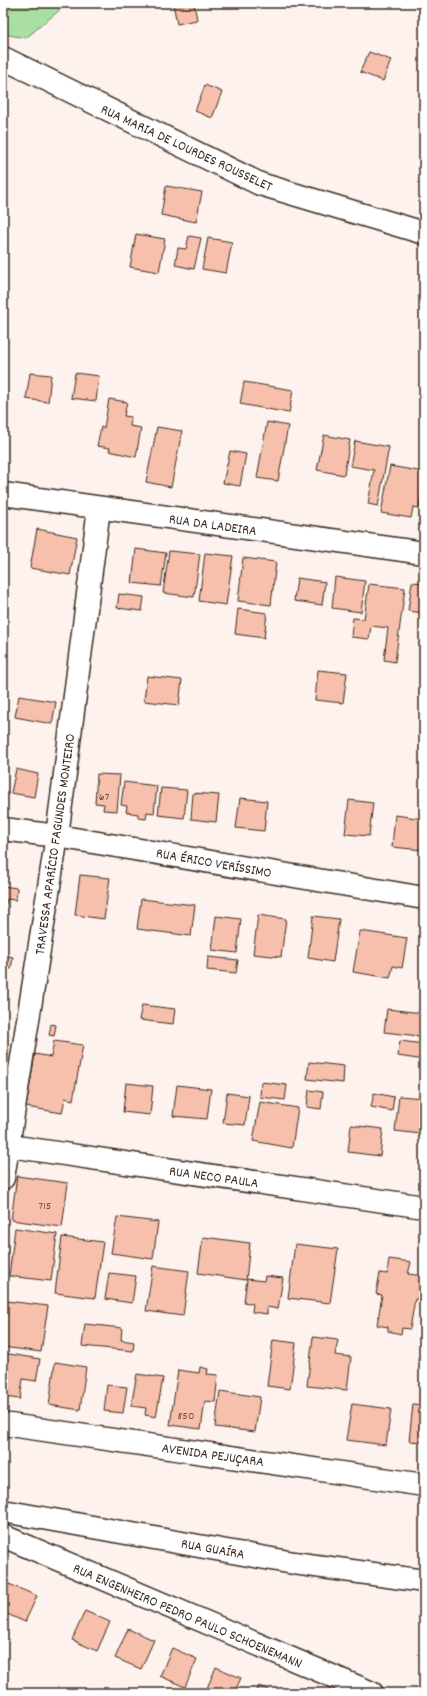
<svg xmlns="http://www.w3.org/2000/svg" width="427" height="1696" font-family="Dekko,sans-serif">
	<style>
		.green { fill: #a9dfa2; stroke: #728460 }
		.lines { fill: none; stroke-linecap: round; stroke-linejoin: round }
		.stream { stroke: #6c8f9a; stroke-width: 7 }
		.building { fill: #f7c0ac; stroke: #3b2a1e }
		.minor-casing { stroke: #3b2a1e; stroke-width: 25 }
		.minor { stroke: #fff; stroke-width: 22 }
		.labels { text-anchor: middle; stroke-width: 3; stroke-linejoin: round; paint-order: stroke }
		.number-label { font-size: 12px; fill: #6a5042 }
		.street-label { font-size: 14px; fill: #3b2a1e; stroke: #fff }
	</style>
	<rect width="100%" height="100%" fill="#fdf2ee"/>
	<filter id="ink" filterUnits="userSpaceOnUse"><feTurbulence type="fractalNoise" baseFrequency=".025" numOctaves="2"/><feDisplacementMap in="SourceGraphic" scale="8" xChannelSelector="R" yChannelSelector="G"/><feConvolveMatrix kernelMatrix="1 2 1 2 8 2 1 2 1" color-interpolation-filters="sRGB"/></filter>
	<g filter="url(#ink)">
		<!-- green -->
		<polygon class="green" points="3,3 65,3 62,8 26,38 3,34"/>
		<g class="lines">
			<!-- stream -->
			<polyline class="stream" points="3,5 5,3"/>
		</g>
		<!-- building -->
		<g class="building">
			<polygon points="173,3 194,3 197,20 177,24"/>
			<polygon points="369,52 391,60 383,81 360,72"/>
			<polygon points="205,85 222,92 212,118 195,111"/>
			<polygon points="166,186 202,192 196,222 161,215"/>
			<polygon points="136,234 165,239 159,272 130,267"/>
			<polygon points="189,236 201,238 194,269 175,265 178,248 186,249"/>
			<polygon points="208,238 232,242 226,273 202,269"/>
			<polygon points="30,373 51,375 48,402 26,399"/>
			<polygon points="75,373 99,376 96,401 71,398"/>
			<polygon points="244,382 293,390 289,413 240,404"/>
			<polygon points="109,399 127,402 124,416 131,417 130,426 141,428 136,457 109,451 110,448 97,446 101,427 104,428"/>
			<polygon points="267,422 288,426 278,481 257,478"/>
			<polygon points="157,427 182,431 171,487 146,482"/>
			<polygon points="324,435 350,440 344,475 317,470"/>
			<polygon points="355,441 389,447 378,506 368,504 374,470 350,466"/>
			<polygon points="230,451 246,454 240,486 223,483"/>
			<polygon points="390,466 424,472 424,481 419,508 413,507 411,518 381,513"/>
			<polygon points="37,529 77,537 70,575 30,568"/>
			<polygon points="136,549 166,553 161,586 132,583"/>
			<polygon points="169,551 200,554 194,597 163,593"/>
			<polygon points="205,553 233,556 226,605 199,601"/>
			<polygon points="243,558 276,562 271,605 238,601"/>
			<polygon points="335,577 365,581 361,612 332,608"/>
			<polygon points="297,578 325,582 322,605 294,601"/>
			<polygon points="412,582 424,583 424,613 408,611"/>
			<polygon points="369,584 405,588 395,662 384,660 388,628 371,626 369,639 351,637 353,618 364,619"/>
			<polygon points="119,594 144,597 142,611 117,608"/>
			<polygon points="238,609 267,613 264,638 235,634"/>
			<polygon points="318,670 347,673 343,703 315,700"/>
			<polygon points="147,676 182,680 179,705 144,701"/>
			<polygon points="19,696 56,702 52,724 15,717"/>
			<polygon points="16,769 38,774 34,797 11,793"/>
			<polygon points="97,774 120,775 117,811 103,810 104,804 95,803"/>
			<polygon points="124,782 157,786 154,813 147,812 146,819 138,818 138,814 126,812 127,806 121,805"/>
			<polygon points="161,788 187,790 184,818 158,815"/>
			<polygon points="193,793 219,795 216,822 191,819"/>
			<polygon points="240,798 267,801 264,831 236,828"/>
			<polygon points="349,800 373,803 369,836 345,834"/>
			<polygon points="395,815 424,819 423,850 392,847"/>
			<polygon points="80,875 110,878 104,919 75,915"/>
			<polygon points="3,886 17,888 16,900 7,899 5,909 3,909"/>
			<polygon points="141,899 195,905 191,936 137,929"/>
			<polygon points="258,915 286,919 281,957 253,954"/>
			<polygon points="216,916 241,919 237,953 212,950"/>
			<polygon points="313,916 339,919 333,962 308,958"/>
			<polygon points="360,931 407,938 402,968 393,966 390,978 353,972"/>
			<polygon points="3,955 13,957 11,969 3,968"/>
			<polygon points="208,957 238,960 236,973 207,970"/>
			<polygon points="142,1005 175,1009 173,1024 139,1020"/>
			<polygon points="387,1009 422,1013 419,1036 384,1032"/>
			<polygon points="51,1024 56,1025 54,1036 49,1035"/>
			<polygon points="54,1041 83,1045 73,1100 65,1098 62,1113 26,1107 35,1054 51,1057"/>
			<polygon points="400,1041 424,1044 424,1060 398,1056"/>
			<polygon points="309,1062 344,1066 343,1083 307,1079"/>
			<polygon points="261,1082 287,1085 285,1100 260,1097"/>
			<polygon points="126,1083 153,1086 150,1115 123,1112"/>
			<polygon points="177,1085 211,1089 207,1119 173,1116"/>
			<polygon points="309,1090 323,1092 321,1109 307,1107"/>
			<polygon points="227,1093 249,1096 245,1125 223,1123"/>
			<polygon points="374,1093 394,1097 392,1111 371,1107"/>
			<polygon points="399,1096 424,1098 421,1134 395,1131"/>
			<polygon points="260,1102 298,1108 292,1148 253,1141"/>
			<polygon points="351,1125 383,1129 380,1156 348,1152"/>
			<polygon points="17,1176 68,1183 62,1227 11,1220"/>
			<polygon points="117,1217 158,1222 153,1259 111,1253"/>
			<polygon points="15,1228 57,1234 51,1281 9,1276"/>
			<polygon points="62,1237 103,1242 95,1298 55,1293"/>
			<polygon points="203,1237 250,1243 246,1280 198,1273"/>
			<polygon points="295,1244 338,1249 330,1303 288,1298"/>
			<polygon points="389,1259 411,1262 408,1274 424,1276 423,1300 415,1299 410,1329 402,1328 401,1334 388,1331 388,1327 377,1325 382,1295 376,1294 380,1273 387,1274"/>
			<polygon points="153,1266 189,1271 183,1316 146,1311"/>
			<polygon points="109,1273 136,1276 132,1303 105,1299"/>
			<polygon points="265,1276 283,1278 278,1309 267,1307 267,1314 252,1312 253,1304 244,1302 247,1279 264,1281"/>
			<polygon points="7,1301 48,1306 41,1352 3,1347 3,1331"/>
			<polygon points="85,1324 122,1328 121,1340 134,1342 133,1351 82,1346"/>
			<polygon points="313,1337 338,1340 335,1355 351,1357 347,1390 307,1386"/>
			<polygon points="273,1340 296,1343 290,1389 267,1386"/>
			<polygon points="3,1353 40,1359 36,1381 23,1379 20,1399 3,1397"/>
			<polygon points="55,1362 86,1367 80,1410 49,1405"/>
			<polygon points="200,1367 208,1369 207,1374 218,1375 215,1402 205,1401 201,1429 170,1425 178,1370 199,1373"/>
			<polygon points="137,1374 163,1378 156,1417 145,1415 146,1408 131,1406"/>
			<polygon points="107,1385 127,1387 123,1413 104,1411"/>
			<polygon points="220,1391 260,1397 255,1432 215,1427"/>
			<polygon points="352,1404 391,1409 386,1445 346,1440"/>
			<polygon points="413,1404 424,1405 424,1442 409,1441"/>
			<polygon points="9,1584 37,1596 25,1622 3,1612 3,1599"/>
			<polygon points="85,1611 110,1622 97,1651 72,1640"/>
			<polygon points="128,1629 154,1640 141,1669 115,1658"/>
			<polygon points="172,1648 197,1659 185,1687 160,1676"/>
			<polygon points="216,1667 241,1678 234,1693 205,1693"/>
			<polygon points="259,1686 275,1693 256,1693"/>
		</g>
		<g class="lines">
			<defs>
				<g id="minor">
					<polyline points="3,58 260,184 424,233"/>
					<polyline points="3,494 424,553"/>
					<polyline points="3,829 57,836 424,898"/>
					<polyline points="3,1145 424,1207"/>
					<polyline points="3,1178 57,836 99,508"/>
					<polyline points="3,1424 424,1485"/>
					<polyline points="3,1511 294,1563 424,1581"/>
					<polyline points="3,1536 372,1693"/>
				</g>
			</defs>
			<!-- minor casing -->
			<use href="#minor" class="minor-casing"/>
			<!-- minor -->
			<use href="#minor" class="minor"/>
		</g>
	</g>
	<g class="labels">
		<!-- number labels -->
		<g class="number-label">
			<text x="104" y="800">67</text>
			<text x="45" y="1209">715</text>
			<text x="186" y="1419">850</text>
		</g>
		<!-- street labels -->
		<g class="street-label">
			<text transform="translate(187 147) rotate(25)" y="5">RUA MARIA DE LOURDES ROUSSELET</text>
			<text transform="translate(213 524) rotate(8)" y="5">RUA DA LADEIRA</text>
			<text transform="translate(54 844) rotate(-82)" y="5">TRAVESSA APARÍCIO FAGUNDES MONTEIRO</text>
			<text transform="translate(214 862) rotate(10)" y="5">RUA ÉRICO VERÍSSIMO</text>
			<text transform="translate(214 1176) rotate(8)" y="5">RUA NECO PAULA</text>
			<text transform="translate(213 1454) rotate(8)" y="5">AVENIDA PEJUÇARA</text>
			<text transform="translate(213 1548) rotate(10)" y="5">RUA GUAÍRA</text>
			<text transform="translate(188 1615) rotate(23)" y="5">RUA ENGENHEIRO PEDRO PAULO SCHOENEMANN</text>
		</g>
	</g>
	<!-- margin -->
	<rect width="427" height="1696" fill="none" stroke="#fff" stroke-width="16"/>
	<rect x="8" y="8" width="411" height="1680" fill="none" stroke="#3b2a1e" stroke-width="1.5" filter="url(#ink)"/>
</svg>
